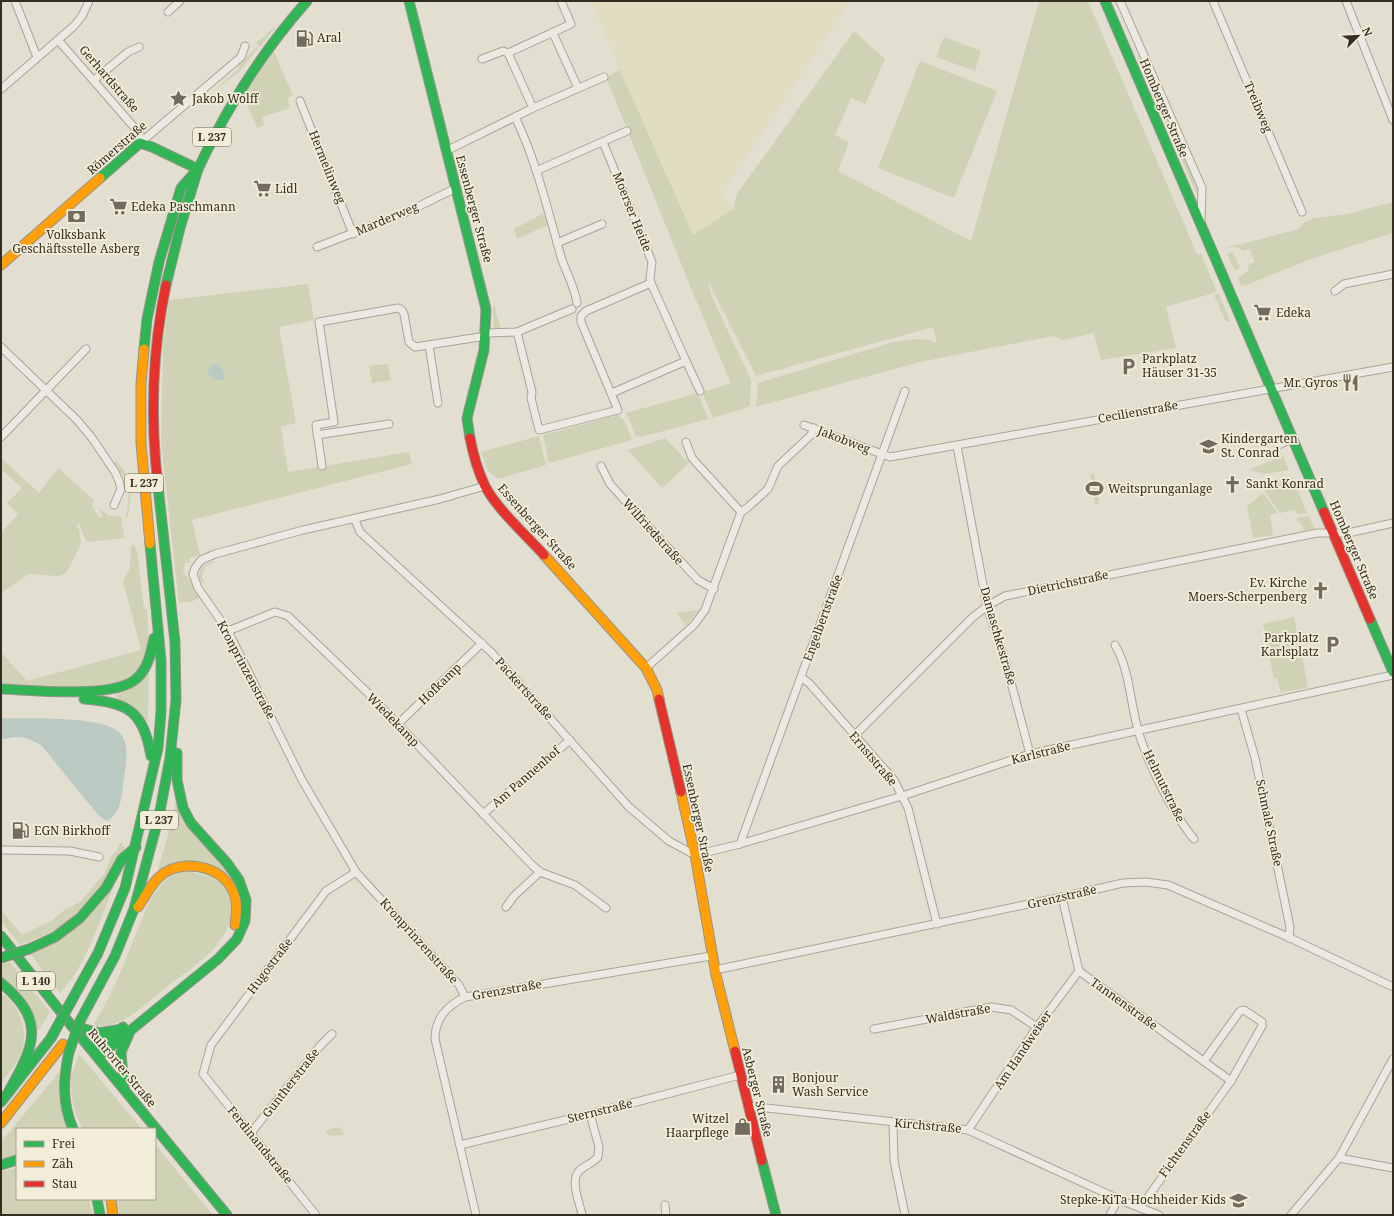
<svg xmlns="http://www.w3.org/2000/svg" width="1394" height="1216" font-family="'Noto Serif',serif">
	<style>
		.farmland { fill: #e0ddc3 }
		.green { fill: #cfd2b5 }
		.water { fill: #bac9c1 }
		.lines { fill: none; stroke-linecap: round; stroke-linejoin: round }
		.street-casing { stroke: #a8a499; stroke-width: 9 }
		.fast-casing { stroke: #989389; stroke-width: 11 }
		.slow-casing { stroke: #989389; stroke-width: 11 }
		.jam-casing { stroke: #989389; stroke-width: 11 }
		.street { stroke: #ebe9e1; stroke-width: 7 }
		.fast { stroke: #30b455; stroke-width: 9 }
		.slow { stroke: #ff9f0a; stroke-width: 9 }
		.jam { stroke: #e5322d; stroke-width: 9 }
		.fast-bridge-casing { stroke: #8e8980; stroke-width: 11; stroke-linecap: butt }
		.fast-bridge { stroke: #30b455; stroke-width: 9 }
		.labels { text-anchor: middle; stroke-width: 3.5; stroke-linejoin: round; paint-order: stroke }
		.shield { fill: #f2edd8; stroke: #6e6759; stroke-width: 1 }
		.shield-label { font-size: 11px; font-weight: bold; fill: #362d22 }
		.poi-label { font-size: 12px; fill: #362d22; stroke: #f2edd8; text-anchor: start }
		.street-label { font-size: 12px; fill: #362d22; stroke: #f2edd8 }
	</style>
	<rect width="100%" height="100%" fill="#e2dfd1"/>
	<!-- farmland -->
	<polygon class="farmland" points="590,1 852,1 723,193 733,209 693,235"/>
	<!-- green -->
	<g class="green">
		<path d="M1039,1h49l109,253h4l16,38 -51,15 10,41 -75,12 -7,-27 -31,7 -10,-4 -133,26 -164,45 2,-24 132,-40c16,-3 31,-7 47,0l-4,-16 -177,49 -48,-95 4,16 39,83 -1,25 -4,3 -33,10 -11,-26 29,-9 -36,-85 -89,-221 14,-7 73,165 40,-26 4,-15 117,-163 31,28 -20,45 -14,-6 -16,37 14,7 -11,29 133,70z"/>
		<polygon points="278,24 260,47 256,43"/>
		<polygon points="944,37 981,51 975,71 936,57"/>
		<polygon points="257,47 258,48 241,70 213,92 238,69 239,64"/>
		<polygon points="1138,50 1197,187 1197,195 1138,60"/>
		<polygon points="274,52 293,95 287,98 290,108 262,117 264,125 257,128 243,95"/>
		<polygon points="920,61 997,91 954,198 878,168"/>
		<polygon points="1393,202 1393,233 1314,258 1249,284 1241,286 1238,278 1248,271 1249,264 1255,262 1250,249 1244,251 1237,247 1225,248 1299,229 1303,223 1314,218 1347,214"/>
		<polygon points="544,213 548,225 517,239 514,229"/>
		<polygon points="1232,252 1240,266 1239,269 1235,271 1227,254"/>
		<polygon points="308,284 314,320 279,327 296,423 281,427 288,472 409,452 412,464 192,520 200,555 189,558 190,563 185,562 183,573 188,577 199,598 191,602 179,603 161,442 163,344 169,300"/>
		<polygon points="1219,294 1230,321 1226,322 1214,295"/>
		<polygon points="493,305 495,305 496,313 501,328 494,328"/>
		<polygon points="388,364 391,380 372,383 369,366"/>
		<polygon points="698,393 708,419 641,437 636,436 626,413"/>
		<polygon points="618,415 624,420 632,440 549,463 543,435"/>
		<polygon points="539,436 546,465 498,479 488,471 481,452"/>
		<polygon points="665,438 689,463 662,488 628,450"/>
		<polygon points="1283,456 1289,470 1265,474 1252,471 1251,469"/>
		<polygon points="1,458 39,493 58,468 95,501 92,505 98,516 103,518 98,507 109,516 121,516 124,538 88,542 85,539 79,522 76,526 79,529 81,544 68,570 63,575 57,576 29,574 1,593 1,533 18,514 7,503 22,488 1,469"/>
		<path d="M115,460c20,20 17,30 13,56l-2,2 4,-32 -15,-22z"/>
		<polygon points="1094,473 1099,504 1095,504 1090,474"/>
		<polygon points="1292,478 1307,513 1297,514 1295,510 1280,513 1263,489 1266,482"/>
		<path d="M1263,493l15,20 -8,2 3,20 -20,3 -6,-32c7,-4 10,-9 16,-13z"/>
		<polygon points="1309,516 1314,529 1304,530 1300,522 1298,522 1297,518"/>
		<path d="M134,545l3,6 7,58h3c1,18 4,42 -6,57 -4,6 -12,13 -19,15 -26,11 -91,4 -121,3v-32l26,29 114,-31 -18,-69 7,-12 1,-23z"/>
		<path d="M218,560l-13,7 -3,9 2,9 -5,-7c-1,-13 9,-15 19,-18z"/>
		<polygon points="699,609 686,625 676,613 698,610"/>
		<polygon points="1294,617 1308,687 1281,693 1277,678 1274,679 1263,624"/>
		<polygon points="149,672 148,722 115,696"/>
		<polygon points="176,797 224,863 239,921 221,871 157,873 173,817"/>
		<path d="M123,840l-1,6 3,1c-16,31 -40,66 -71,83 -11,7 -23,10 -34,15l-19,-24v-11l21,25 29,-14 16,-13 12,-5 26,-30 5,-14z"/>
		<path d="M184,871c22,4 40,5 46,31 8,38 -36,64 -61,83 -24,19 -41,40 -72,42l-3,-4c19,-28 30,-60 43,-92 7,-16 12,-33 24,-46 6,-8 14,-11 23,-14z"/>
		<path d="M114,886c-14,34 -28,80 -54,107l-29,-38z"/>
		<polygon points="10,962 50,1012 38,1031 1,979 1,964"/>
		<path d="M1,993c21,12 30,46 17,67 -5,8 -11,15 -17,23z"/>
		<path d="M79,1054l63,75h-59c-11,-19 -13,-37 -12,-58l2,1z"/>
		<polygon points="59,1072 69,1129 17,1129 17,1157 1,1162 1,1142"/>
		<polygon points="339,1127 345,1135 329,1136 325,1130"/>
		<polygon points="155,1144 213,1215 119,1215 118,1199 155,1199"/>
		<polygon points="17,1168 17,1199 89,1199 93,1215 1,1215 1,1172"/>
	</g>
	<!-- water -->
	<g class="water">
		<path d="M217,363l5,5 3,7 -1,4c-8,4 -13,-2 -17,-7l3,-6z"/>
		<path d="M1,718c26,1 103,-3 119,15 10,11 6,32 4,45 -3,16 -1,34 -17,43l-8,-5 -57,-70c-14,-9 -24,-12 -41,-6z"/>
	</g>
	<g class="lines">
		<defs>
			<g id="street">
				<polyline points="15,1 37,57"/>
				<polyline points="1120,1 1202,188 1201,222"/>
				<polyline points="1213,1 1302,212"/>
				<polyline points="1346,1 1393,120"/>
				<polyline points="168,12 180,1"/>
				<polyline points="553,33 578,88"/>
				<polyline points="58,40 140,134 140,143"/>
				<polyline points="482,59 503,51 508,53"/>
				<polyline points="94,80 128,52 139,47"/>
				<polyline points="1,89 74,26 82,16 89,1"/>
				<polyline points="300,101 353,234"/>
				<polyline points="533,108 508,53 571,24 561,1"/>
				<path d="M515,117c22,45 33,95 47,143 5,14 13,28 15,43"/>
				<polyline points="603,142 652,262 650,278 651,283"/>
				<polyline points="140,143 241,57 245,46"/>
				<polyline points="446,151 533,108 604,77"/>
				<polyline points="536,171 627,131"/>
				<polyline points="557,243 602,224"/>
				<polyline points="317,247 409,211 456,188"/>
				<polyline points="1335,291 1344,284 1393,274"/>
				<polyline points="517,332 532,392 531,398 539,430 618,410 581,322 581,316 586,311 651,283 686,361 612,393"/>
				<polyline points="486,333 517,332 572,309"/>
				<polyline points="429,345 438,403"/>
				<polyline points="1,347 77,420 92,438 115,472 119,481 121,489 114,505"/>
				<polyline points="686,361 700,391"/>
				<polyline points="804,425 890,457 1393,367"/>
				<polyline points="317,435 389,424"/>
				<polyline points="1,437 86,349"/>
				<polyline points="1278,445 1293,438"/>
				<polyline points="957,446 987,606 1005,660 1030,754"/>
				<polyline points="322,466 316,425 334,422 319,322 398,308 402,310 404,314 409,342 415,347 486,336"/>
				<polyline points="601,466 610,484 647,525 698,580 714,589"/>
				<polyline points="741,512 747,508 768,489 778,466 811,435 814,428"/>
				<polyline points="355,520 360,532 491,652 629,807 669,841 695,855 740,844 902,796 1030,754 1393,675"/>
				<polyline points="228,631 275,612 288,616 368,693 532,865 540,872 575,885 606,908"/>
				<path d="M1115,645c15,26 15,57 23,85 9,32 35,84 56,109"/>
				<polyline points="646,668 694,625 705,610 741,512 692,458 686,442"/>
				<polyline points="802,678 809,683 894,780 908,808 937,924"/>
				<polyline points="1241,709 1255,758 1290,927 1289,938"/>
				<polyline points="398,724 482,643"/>
				<polyline points="855,735 972,618 987,606 1005,596 1317,533 1348,533 1393,523"/>
				<polyline points="483,814 570,740"/>
				<polyline points="740,844 905,391"/>
				<polyline points="1,850 70,851 99,857"/>
				<polyline points="1062,897 1079,971 1231,1081"/>
				<polyline points="506,907 514,896 540,872"/>
				<polyline points="715,970 1062,897 1123,883 1146,882 1168,885 1288,937 1393,987"/>
				<polyline points="465,997 459,985 356,872 302,780 228,631 198,588 193,574 195,568 201,560 215,554 303,530 440,499 485,486"/>
				<polyline points="874,1029 991,1007 1011,1010 1037,1027"/>
				<polyline points="748,1106 968,1130 1125,1202 1159,1215"/>
				<polyline points="893,1123 894,1161 905,1215"/>
				<polyline points="968,1130 1037,1027 1079,971"/>
				<polyline points="251,1133 320,1046 332,1034"/>
				<polyline points="460,1145 590,1114 740,1075"/>
				<polyline points="1339,1158 1393,1168"/>
				<polyline points="665,1205 666,1215"/>
				<polyline points="1140,1208 1231,1081 1262,1026 1262,1022 1244,1010 1240,1011 1204,1061"/>
				<polyline points="316,1215 203,1074 211,1045 326,891 356,872"/>
				<path d="M476,1215l-41,-176c0,-21 12,-33 30,-42l246,-41"/>
				<path d="M582,1215c-2,-12 -13,-35 -2,-45 6,-5 13,-7 18,-13l1,-10 -9,-33"/>
				<polyline points="1110,1215 1118,1199"/>
				<polyline points="1291,1215 1339,1158 1393,1059"/>
			</g>
			<g id="fast">
				<polyline points="409,1 486,309 484,350 467,418 470,438"/>
				<polyline points="1105,1 1324,512"/>
				<path d="M198,169c29,-62 64,-117 109,-168"/>
				<polyline points="100,178 140,143 152,147 198,169"/>
				<polyline points="166,285 180,228 198,169"/>
				<polyline points="144,349 147,319 159,262 181,188 197,170"/>
				<polyline points="1370,619 1393,672"/>
				<path d="M1,689c30,1 113,10 135,-10 12,-10 15,-26 18,-41"/>
				<path d="M84,699c44,4 59,11 67,57"/>
				<polyline points="1,936 71,1025 227,1215"/>
				<polyline points="29,949 55,937 80,918 106,888 122,859 136,847"/>
				<path d="M1,983c46,38 33,63 8,108"/>
				<polyline points="73,998 98,953 125,888 158,748 161,712 161,661 150,544"/>
				<polyline points="80,1021 115,956 134,909 159,816 170,758 176,700 175,642 158,486"/>
				<polyline points="71,1025 99,1033 116,1030"/>
				<polyline points="91,1049 123,1027"/>
				<path d="M69,1052c-6,27 -7,51 4,77"/>
				<polyline points="98,1057 218,959 237,939 245,921 246,900 239,880 227,863 191,823 183,808 177,780 177,753"/>
				<polyline points="124,1089 121,1052 129,1034"/>
				<polyline points="1,1102 51,1038"/>
				<polyline points="762,1161 776,1215"/>
				<polyline points="1,1165 17,1160"/>
				<polyline points="97,1199 100,1215"/>
			</g>
			<g id="slow">
				<polyline points="1,265 100,178"/>
				<polyline points="144,349 141,384 141,443 150,544"/>
				<polyline points="544,555 646,668 657,690 659,699"/>
				<polyline points="681,792 695,855 716,975 735,1051"/>
				<path d="M138,907c8,-11 14,-26 26,-34 25,-15 63,-5 71,24 3,9 1,19 0,28"/>
				<polyline points="1,1123 63,1044"/>
				<polyline points="111,1199 113,1215"/>
			</g>
			<g id="jam">
				<path d="M470,438c3,16 8,33 15,48 12,23 41,49 59,69"/>
				<path d="M158,486c-8,-68 -6,-134 8,-201"/>
				<polyline points="1324,512 1370,619"/>
				<polyline points="659,699 681,792"/>
				<polyline points="735,1051 762,1161"/>
			</g>
		</defs>
		<!-- street casing -->
		<use href="#street" class="street-casing"/>
		<!-- fast casing -->
		<use href="#fast" class="fast-casing"/>
		<!-- slow casing -->
		<use href="#slow" class="slow-casing"/>
		<!-- jam casing -->
		<use href="#jam" class="jam-casing"/>
		<!-- street -->
		<use href="#street" class="street"/>
		<!-- fast -->
		<use href="#fast" class="fast"/>
		<!-- slow -->
		<use href="#slow" class="slow"/>
		<!-- jam -->
		<use href="#jam" class="jam"/>
		<defs>
			<g id="fast-bridge">
				<polyline points="1,958 29,949"/>
				<polyline points="51,1038 73,998"/>
				<polyline points="69,1052 80,1021"/>
			</g>
		</defs>
		<!-- fast-bridge casing -->
		<use href="#fast-bridge" class="fast-bridge-casing"/>
		<!-- fast-bridge -->
		<use href="#fast-bridge" class="fast-bridge"/>
	</g>
	<!-- icons -->
	<defs>
		<symbol id="fuel-bare" viewBox="-9 -9 18 18"><path d="M-5.5-6h7V0h2V4h1.3V-2.5L3-4.5l.8-.8L6-3V5H2.5V1h-1V6h-7ZM-4.2-4.7v3.2H.2V-4.7Z" fill="#726b5f" stroke="#f2edd8" stroke-width="2.5" paint-order="stroke"/></symbol>
		<symbol id="sight-bare" viewBox="-9 -9 18 18"><path d="M0-6L1.8-2.2L6-1.7L2.9 1.2L3.7 5.4L0 3.3L-3.7 5.4L-2.9 1.2L-6-1.7L-1.8-2.2Z" fill="#726b5f" stroke="#f2edd8" stroke-width="2.5" paint-order="stroke"/></symbol>
		<symbol id="supermarket-bare" viewBox="-9 -9 18 18"><path d="M-6-5.5h2.5l.6 2H6L4.5 2H-2.5L-4.4-4H-6ZM-1.5 3.2a1.3 1.3 0 1 0 .1 0ZM3 3.2a1.3 1.3 0 1 0 .1 0Z" fill="#726b5f" stroke="#f2edd8" stroke-width="2.5" paint-order="stroke"/></symbol>
		<symbol id="bank-bare" viewBox="-9 -9 18 18"><path d="M-6-4H6V4H-6ZM0-2.3a2.3 2.3 0 1 0 0 4.6a2.3 2.3 0 1 0 0-4.6Z" fill="#726b5f" stroke="#f2edd8" stroke-width="2.5" paint-order="stroke"/></symbol>
		<symbol id="parking-bare" viewBox="-9 -9 18 18"><path d="M-3.5-5.5H1a3.5 3.5 0 0 1 0 7H-1V5.5H-3.5ZM-1-3.4V-.6H.8a1.4 1.4 0 0 0 0-2.8Z" fill="#726b5f" stroke="#f2edd8" stroke-width="2.5" paint-order="stroke"/></symbol>
		<symbol id="restaurant-bare" viewBox="-9 -9 18 18"><path d="M-5-6h1v4h1v-4h1v4h1v-4h1v5L-1.5 .5V6h-2V.5L-5-1ZM5-6V6H3V1.5H1.5Q1.5-4 5-6Z" fill="#726b5f" stroke="#f2edd8" stroke-width="2.5" paint-order="stroke"/></symbol>
		<symbol id="school-bare" viewBox="-9 -9 18 18"><path d="M0-5L7-2L0 1L-7-2ZM-4 1L0 2.5L4 1V4Q0 6-4 4Z" fill="#726b5f" stroke="#f2edd8" stroke-width="2.5" paint-order="stroke"/></symbol>
		<symbol id="church-bare" viewBox="-9 -9 18 18"><path d="M-1.2-6h2.4v3.5h3.3v2.4h-3.3V6h-2.4V-.1h-3.3v-2.4h3.3Z" fill="#726b5f" stroke="#f2edd8" stroke-width="2.5" paint-order="stroke"/></symbol>
		<symbol id="stadium-bare" viewBox="-9 -9 18 18"><path d="M0-5a6.5 5 0 1 0 0 10a6.5 5 0 1 0 0-10ZM-3.5-1.8h7v3.6h-7Z" fill="#726b5f" stroke="#f2edd8" stroke-width="2.5" paint-order="stroke"/></symbol>
		<symbol id="building-bare" viewBox="-9 -9 18 18"><path d="M-4-6H4V6H1V3H-1V6H-4ZM-2.5-4.3h1.7v1.8h-1.7ZM.8-4.3h1.7v1.8H.8ZM-2.5-1h1.7V.8h-1.7ZM.8-1h1.7V.8H.8Z" fill="#726b5f" stroke="#f2edd8" stroke-width="2.5" paint-order="stroke"/></symbol>
		<symbol id="shop-bare" viewBox="-9 -9 18 18"><path d="M-5-2.5h2.3a2.7 3.5 0 0 1 5.4 0H5L5.5 6h-11ZM-1.5-2.5h3a1.5 2.3 0 0 0-3 0Z" fill="#726b5f" stroke="#f2edd8" stroke-width="2.5" paint-order="stroke"/></symbol>
	</defs>
	<g fill-rule="evenodd">
		<use href="#fuel-bare" x="292" y="26" width="25" height="25"/>
		<use href="#sight-bare" x="166" y="86" width="25" height="25"/>
		<use href="#supermarket-bare" x="250" y="176" width="25" height="25"/>
		<use href="#supermarket-bare" x="106" y="194" width="25" height="25"/>
		<use href="#bank-bare" x="64" y="204" width="25" height="25"/>
		<use href="#supermarket-bare" x="1250" y="300" width="25" height="25"/>
		<use href="#parking-bare" x="1116" y="354" width="25" height="25"/>
		<use href="#restaurant-bare" x="1338" y="370" width="25" height="25"/>
		<use href="#school-bare" x="1196" y="434" width="25" height="25"/>
		<use href="#church-bare" x="1220" y="472" width="25" height="25"/>
		<use href="#stadium-bare" x="1082" y="476" width="25" height="25"/>
		<use href="#church-bare" x="1308" y="578" width="25" height="25"/>
		<use href="#parking-bare" x="1320" y="632" width="25" height="25"/>
		<use href="#fuel-bare" x="8" y="818" width="25" height="25"/>
		<use href="#building-bare" x="766" y="1072" width="25" height="25"/>
		<use href="#shop-bare" x="730" y="1114" width="25" height="25"/>
		<use href="#school-bare" x="1226" y="1188" width="25" height="25"/>
	</g>
	<g class="labels">
		<!-- shield labels -->
		<g class="shield">
			<rect x="193" y="128" width="38" height="18" rx="3"/>
			<rect x="125" y="474" width="38" height="18" rx="3"/>
			<rect x="140" y="811" width="38" height="18" rx="3"/>
			<rect x="17" y="972" width="38" height="18" rx="3"/>
		</g>
		<g class="shield-label">
			<text x="212" y="141">L 237</text>
			<text x="144" y="487">L 237</text>
			<text x="159" y="824">L 237</text>
			<text x="36" y="985">L 140</text>
		</g>
		<!-- poi labels -->
		<g class="poi-label">
			<text x="317" y="42">Aral</text>
			<text x="192" y="103">Jakob Wolff</text>
			<text x="275" y="193">Lidl</text>
			<text x="131" y="211">Edeka Paschmann</text>
			<text x="76" y="239" text-anchor="middle">Volksbank<tspan x="76" dy="14">Geschäftsstelle Asberg</tspan></text>
			<text x="1276" y="317">Edeka</text>
			<text x="1142" y="363">Parkplatz<tspan x="1142" dy="14">Häuser 31-35</tspan></text>
			<text x="1338" y="387" text-anchor="end">Mr. Gyros</text>
			<text x="1221" y="443">Kindergarten<tspan x="1221" dy="14">St. Conrad</tspan></text>
			<text x="1246" y="488">Sankt Konrad</text>
			<text x="1108" y="493">Weitsprunganlage</text>
			<text x="1307" y="587" text-anchor="end">Ev. Kirche<tspan x="1307" dy="14">Moers-Scherpenberg</tspan></text>
			<text x="1319" y="642" text-anchor="end">Parkplatz<tspan x="1319" dy="14">Karlsplatz</tspan></text>
			<text x="34" y="835">EGN Birkhoff</text>
			<text x="792" y="1082">Bonjour<tspan x="792" dy="14">Wash Service</tspan></text>
			<text x="729" y="1123" text-anchor="end">Witzel<tspan x="729" dy="14">Haarpflege</tspan></text>
			<text x="1226" y="1204" text-anchor="end">Stepke-KiTa Hochheider Kids</text>
		</g>
		<!-- street labels -->
		<g class="street-label">
			<text transform="translate(109 79) rotate(49)" y="4">Gerhardstraße</text>
			<text transform="translate(1258 107) rotate(67)" y="4">Treibweg</text>
			<text transform="translate(1164 108) rotate(67)" y="4">Homberger Straße</text>
			<text transform="translate(117 148) rotate(-41)" y="4">Römerstraße</text>
			<text transform="translate(327 167) rotate(68)" y="4">Hermelinweg</text>
			<text transform="translate(474 209) rotate(75)" y="4">Essenberger Straße</text>
			<text transform="translate(632 212) rotate(68)" y="4">Moerser Heide</text>
			<text transform="translate(387 219) rotate(-23)" y="4">Marderweg</text>
			<text transform="translate(1138 412) rotate(-10)" y="4">Cecilienstraße</text>
			<text transform="translate(844 440) rotate(21)" y="4">Jakobweg</text>
			<text transform="translate(537 527) rotate(48)" y="4">Essenberger Straße</text>
			<text transform="translate(653 532) rotate(48)" y="4">Wilfriedstraße</text>
			<text transform="translate(1354 550) rotate(67)" y="4">Homberger Straße</text>
			<text transform="translate(1068 583) rotate(-12)" y="4">Dietrichstraße</text>
			<text transform="translate(823 618) rotate(-70)" y="4">Engelbertstraße</text>
			<text transform="translate(998 636) rotate(74)" y="4">Damaschkestraße</text>
			<text transform="translate(246 670) rotate(62)" y="4">Kronprinzenstraße</text>
			<text transform="translate(440 684) rotate(-44)" y="4">Hofkamp</text>
			<text transform="translate(524 689) rotate(48)" y="4">Packertstraße</text>
			<text transform="translate(393 720) rotate(46)" y="4">Wiedekamp</text>
			<text transform="translate(1041 753) rotate(-14)" y="4">Karlstraße</text>
			<text transform="translate(873 759) rotate(50)" y="4">Ernststraße</text>
			<text transform="translate(526 777) rotate(-41)" y="4">Am Pannenhof</text>
			<text transform="translate(1164 786) rotate(64)" y="4">Helmutstraße</text>
			<text transform="translate(698 818) rotate(78)" y="4">Essenberger Straße</text>
			<text transform="translate(1269 823) rotate(78)" y="4">Schmale Straße</text>
			<text transform="translate(1062 897) rotate(-13)" y="4">Grenzstraße</text>
			<text transform="translate(419 941) rotate(48)" y="4">Kronprinzenstraße</text>
			<text transform="translate(270 966) rotate(-53)" y="4">Hugostraße</text>
			<text transform="translate(507 990) rotate(-10)" y="4">Grenzstraße</text>
			<text transform="translate(1124 1004) rotate(36)" y="4">Tannenstraße</text>
			<text transform="translate(958 1014) rotate(-10)" y="4">Waldstraße</text>
			<text transform="translate(1023 1050) rotate(-56)" y="4">Am Handweiser</text>
			<text transform="translate(122 1068) rotate(50)" y="4">Ruhrorter Straße</text>
			<text transform="translate(291 1083) rotate(-52)" y="4">Guntherstraße</text>
			<text transform="translate(757 1092) rotate(76)" y="4">Asberger Straße</text>
			<text transform="translate(600 1111) rotate(-14)" y="4">Sternstraße</text>
			<text transform="translate(928 1126) rotate(5)" y="4">Kirchstraße</text>
			<text transform="translate(1185 1144) rotate(-54)" y="4">Fichtenstraße</text>
			<text transform="translate(260 1145) rotate(51)" y="4">Ferdinandstraße</text>
		</g>
	</g>
	<!-- border -->
	<rect width="1394" height="1216" fill="none" stroke="#362d22" stroke-width="4"/>
	<!-- legend -->
	<rect x="16" y="1128" width="140" height="72" fill="#f2edd8" stroke="#a7a08f"/>
	<rect x="24" y="1141" width="20" height="6" fill="#30b455" stroke="#a7a08f"/>
	<text x="52" y="1148" font-size="12" fill="#362d22">Frei</text>
	<rect x="24" y="1161" width="20" height="6" fill="#ff9f0a" stroke="#a7a08f"/>
	<text x="52" y="1168" font-size="12" fill="#362d22">Zäh</text>
	<rect x="24" y="1181" width="20" height="6" fill="#e5322d" stroke="#a7a08f"/>
	<text x="52" y="1188" font-size="12" fill="#362d22">Stau</text>
	<!-- north arrow -->
	<g transform="translate(1358 36) rotate(66)" stroke="#f2edd8" stroke-width="3" paint-order="stroke">
	<path d="M0-3L7 15L0 10L-7 15Z" fill="#362d22"/>
	<text y="-6" font-size="11" font-weight="bold" text-anchor="middle" fill="#362d22">N</text>
	</g>
</svg>
